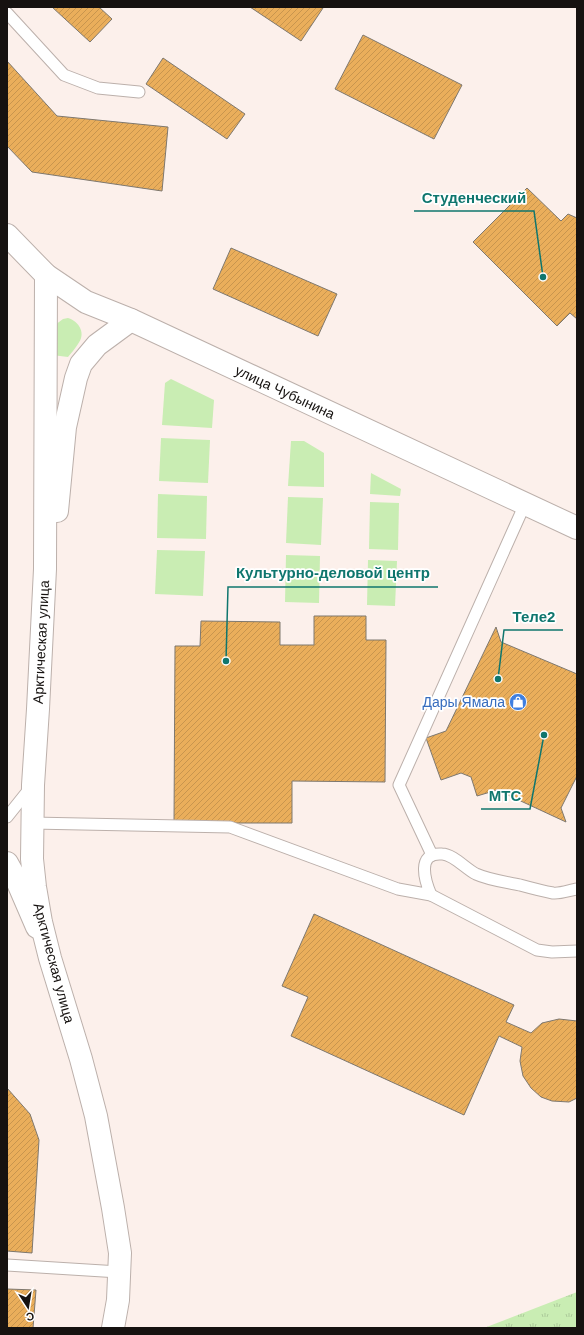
<svg xmlns="http://www.w3.org/2000/svg" width="584" height="1335" font-family="Arial,sans-serif">
	<style>
		.green { fill: #c9edb3 }
		.park { fill: url(#park-tufts) }
		.building { fill: url(#building-hatch); stroke: #7e786f }
		.lines { fill: none; stroke-linecap: round; stroke-linejoin: round }
		.lane-casing { stroke: #bcb0ab; stroke-width: 13 }
		.street-casing { stroke: #bcb0ab; stroke-width: 24 }
		.secondary-casing { stroke: #bcb0ab; stroke-width: 24 }
		.lane { stroke: #fff; stroke-width: 11 }
		.street { stroke: #fff; stroke-width: 22 }
		.secondary { stroke: #fff; stroke-width: 22 }
		.labels { text-anchor: middle; stroke-width: 3.5; stroke-linejoin: round; paint-order: stroke }
		.street-label { font-size: 14px; fill: #161210; stroke: #fff }
		.shop-label { font-size: 14px; fill: #366cbe; stroke: #fff; text-anchor: end }
		.leader { fill: none; stroke: #0f766e; stroke-width: 1.5 }
		.callout-dot { fill: #0f766e; stroke: #fff; stroke-width: 1.5 }
		.callout-label { font-size: 15px; text-anchor: middle; font-weight: bold; fill: #0f766e; stroke: #fff; stroke-width: 3.5; stroke-linejoin: round; paint-order: stroke }
	</style>
	<defs>
		<pattern id="park-tufts" width="24" height="20" patternUnits="userSpaceOnUse"><rect width="24" height="20" fill="#c9edb3"/><path d="M3 7l-1-3M5 7V3M7 7l1-3M15 17l-1-3M17 17v-4M19 17l1-3" fill="none" stroke="#acca99"/></pattern>
		<pattern id="building-hatch" width="6" height="6" patternUnits="userSpaceOnUse"><rect width="6" height="6" fill="#eaae5b"/><path d="M-1 1l2-2M0 6l6-6M5 7l2-2" fill="none" stroke="#c8954e"/></pattern>
	</defs>
	<rect width="100%" height="100%" fill="#fcf0eb"/>
	<!-- green -->
	<g class="green">
		<path d="M68,318c12,4 18,16 10,26 -3,5 -7,9 -10,13l-16,-2 3,-30 8,-6z"/>
		<polygon points="171,379 214,400 212,428 162,425 165,383"/>
		<polygon points="161,438 210,440 208,483 159,481"/>
		<polygon points="291,441 304,441 324,453 324,487 288,486"/>
		<polygon points="371,473 401,489 400,496 370,494"/>
		<polygon points="158,494 207,496 206,539 157,538"/>
		<polygon points="288,497 323,498 321,545 286,543"/>
		<polygon points="370,502 399,503 398,550 369,549"/>
		<polygon points="157,550 205,551 203,596 155,594"/>
		<polygon points="286,555 320,556 319,603 285,602"/>
		<polygon points="368,560 397,561 395,606 367,605"/>
	</g>
	<!-- park -->
	<polygon class="park" points="577,1292 577,1328 484,1328"/>
	<!-- building -->
	<g class="building">
		<polygon points="52,7 99,7 112,19 90,42"/>
		<polygon points="250,7 322,7 323,8 301,41"/>
		<polygon points="363,35 462,85 434,139 335,89"/>
		<polygon points="163,58 245,114 227,139 146,84"/>
		<polygon points="7,61 57,116 168,127 162,191 32,172 7,146"/>
		<polygon points="527,188 561,221 568,214 577,218 577,319 570,313 557,326 473,242"/>
		<polygon points="231,248 337,294 318,336 213,289"/>
		<polygon points="314,616 366,616 366,640 386,640 385,782 292,781 292,823 174,823 175,646 200,646 201,621 280,622 280,645 314,645"/>
		<polygon points="496,627 501,642 577,674 577,776 561,808 566,822 497,790 477,796 471,777 461,773 441,780 426,738 446,731"/>
		<polygon points="314,914 514,1005 506,1022 531,1033 542,1023 559,1019 577,1021 577,1098 569,1102 552,1101 541,1097 531,1088 523,1076 520,1061 522,1047 499,1036 464,1115 291,1036 308,997 282,986"/>
		<polygon points="7,1088 30,1114 39,1140 32,1253 7,1251"/>
		<polygon points="7,1289 36,1290 33,1328 7,1328"/>
	</g>
	<g class="lines">
		<defs>
			<g id="lane">
				<polyline points="7,13 64,75 98,88 139,92"/>
				<polyline points="7,817 31,787"/>
				<path d="M32,823l198,4 168,62 33,6c-6,-14 -15,-43 11,-41 11,0 24,15 34,20 13,6 30,8 44,11 11,3 22,6 33,8 7,1 17,-3 24,-4"/>
				<polyline points="432,855 399,785 525,504"/>
				<polyline points="431,895 537,950 552,952 577,951"/>
				<polyline points="7,1265 119,1272"/>
			</g>
			<polyline id="street" points="7,863 18,883 37,927"/>
			<g id="secondary">
				<polyline points="7,235 46,275 86,302 131,320 577,528"/>
				<polyline points="46,275 45,569 38,709 33,785 32,859 35,887 41,922 50,958 81,1059 96,1116 113,1208 120,1253 118,1300 113,1328"/>
				<polyline points="57,511 65,427 76,378 81,364 97,345 131,320"/>
			</g>
		</defs>
		<!-- lane casing -->
		<use href="#lane" class="lane-casing"/>
		<!-- street casing -->
		<use href="#street" class="street-casing"/>
		<!-- secondary casing -->
		<use href="#secondary" class="secondary-casing"/>
		<!-- lane -->
		<use href="#lane" class="lane"/>
		<!-- street -->
		<use href="#street" class="street"/>
		<!-- secondary -->
		<use href="#secondary" class="secondary"/>
	</g>
	<!-- icons -->
	<defs>
		<symbol id="shop-disc" viewBox="-11 -11 22 22"><circle r="9.5" fill="#3f7fe0" stroke="#fff"/><path d="M-5-2.5h2.3a2.7 3.5 0 0 1 5.4 0H5L5.5 6h-11ZM-1.5-2.5h3a1.5 2.3 0 0 0-3 0Z" fill="#fff"/></symbol>
	</defs>
	<g fill-rule="evenodd">
		<use href="#shop-disc" x="508" y="692" width="20" height="20"/>
	</g>
	<g class="labels">
		<!-- street labels -->
		<g class="street-label">
			<text transform="translate(285 392) rotate(25)" y="5">улица Чубынина</text>
			<text transform="translate(41 642) rotate(-87)" y="5">Арктическая улица</text>
			<text transform="translate(54 963) rotate(75)" y="5">Арктическая улица</text>
		</g>
		<!-- shop labels -->
		<g class="shop-label">
			<text x="505" y="707">Дары Ямала</text>
		</g>
	</g>
	<!-- callouts -->
	<path class="leader" d="M543 277L534 211H414M226 661L228 587H438M498 679L504 630H563M544 735L530 809H481"/>
	<g class="callout-dot">
		<circle cx="543" cy="277" r="4"/>
		<circle cx="226" cy="661" r="4"/>
		<circle cx="498" cy="679" r="4"/>
		<circle cx="544" cy="735" r="4"/>
	</g>
	<g class="callout-label">
		<text x="474" y="203">Студенческий</text>
		<text x="333" y="578">Культурно-деловой центр</text>
		<text x="534" y="622">Теле2</text>
		<text x="505" y="801">МТС</text>
	</g>
	<!-- border -->
	<rect width="584" height="1335" fill="none" stroke="#161210" stroke-width="16"/>
	<!-- north arrow -->
	<g transform="translate(28 1307) rotate(168)" stroke="#ffffff" stroke-width="3" paint-order="stroke">
	<path d="M0-3L7 15L0 10L-7 15Z" fill="#161210"/>
	<text y="-6" font-size="11" font-weight="bold" text-anchor="middle" fill="#161210">С</text>
	</g>
</svg>
